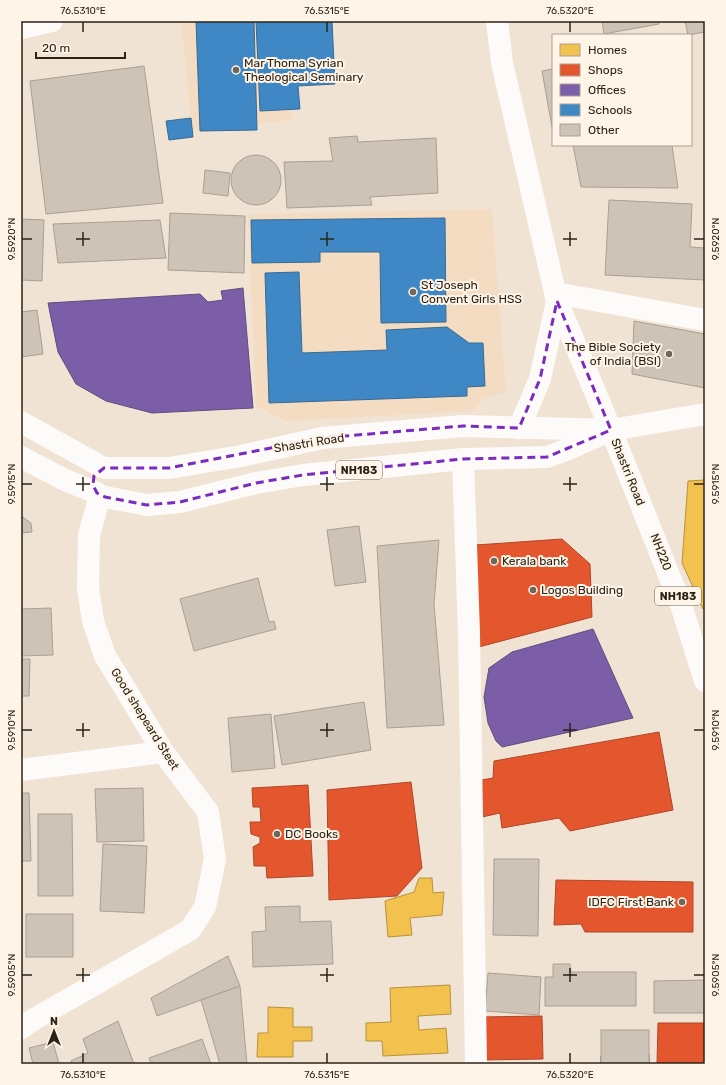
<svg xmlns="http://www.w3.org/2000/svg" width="726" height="1085" font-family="Rubik,sans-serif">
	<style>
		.built { fill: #f4dcc2 }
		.homes { fill: #f2c14e; stroke: #b7923e }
		.shops { fill: #e4572e; stroke: #ad4727 }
		.offices { fill: #7b5ea7; stroke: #634c7c }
		.schools { fill: #3f88c5; stroke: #396a91 }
		.building { fill: #cec3b7; stroke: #aa9f94 }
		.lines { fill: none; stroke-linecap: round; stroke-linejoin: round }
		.minor { stroke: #fdfbf9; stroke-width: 22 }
		.major { stroke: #fdfbf9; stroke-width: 22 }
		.highway { stroke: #fdfbf9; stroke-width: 22 }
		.marked { fill: none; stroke: #7b2cbf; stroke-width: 3; stroke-dasharray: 8 5; stroke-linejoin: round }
		.ticks { fill: none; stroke: #2c2318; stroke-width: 1.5 }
		.poi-dot { fill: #71665a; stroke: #fef4e8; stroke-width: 1.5 }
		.labels { text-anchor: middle; stroke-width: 4; stroke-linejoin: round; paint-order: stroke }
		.shield { fill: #fef4e8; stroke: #6b6256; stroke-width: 1 }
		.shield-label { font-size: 11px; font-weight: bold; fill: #2c2318 }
		.poi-label { font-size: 12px; fill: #2c2318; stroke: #fef4e8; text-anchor: start }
		.street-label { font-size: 12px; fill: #2c2318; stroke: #fef4e8 }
		.neatline { fill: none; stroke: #2c2318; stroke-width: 1.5 }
		.ticks-label { font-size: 10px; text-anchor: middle; fill: #2c2318 }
	</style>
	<rect width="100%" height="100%" fill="#f1e3d4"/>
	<!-- built -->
	<g class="built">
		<polygon points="181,21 281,21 292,120 192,130"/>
		<polygon points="492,209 506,392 484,399 473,411 286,421 256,406 248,214"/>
	</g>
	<!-- homes -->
	<g class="homes">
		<polygon points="705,480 705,609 703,609 682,563 688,481"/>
		<polygon points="419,878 432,878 433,893 444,892 442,915 410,918 412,935 388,937 385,901 414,892"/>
		<polygon points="450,985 451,1014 418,1016 419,1030 446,1028 448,1053 383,1056 382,1041 366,1041 366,1023 391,1022 390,988"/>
		<polygon points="268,1007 293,1008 293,1027 312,1027 312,1041 293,1041 293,1057 257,1057 258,1033 268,1033"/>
	</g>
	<!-- shops -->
	<g class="shops">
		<polygon points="562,539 590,564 592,617 475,648 476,545"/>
		<polygon points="659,732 673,810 570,831 559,818 502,828 500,813 482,817 475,781 493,778 494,761"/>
		<polygon points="411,782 422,868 397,896 329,900 327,790"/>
		<polygon points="308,785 313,876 267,878 266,866 254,866 253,847 260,843 260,837 251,834 250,822 261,822 260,807 253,807 252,788"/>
		<polygon points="556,880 693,882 693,932 585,932 581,924 554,925"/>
		<polygon points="542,1016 543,1059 482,1060 481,1017"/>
		<polygon points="658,1023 705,1023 704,1064 657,1064"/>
	</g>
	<!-- offices -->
	<g class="offices">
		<polygon points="243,288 253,408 152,413 106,401 76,384 58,352 48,303 200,294 208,302 223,300 221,291"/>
		<polygon points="593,629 633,718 502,747 496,741 488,723 484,697 489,668 512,652"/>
		<polygon points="618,1055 618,1064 601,1064 601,1056"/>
		<rect x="618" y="1055" width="31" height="9"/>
	</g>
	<!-- schools -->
	<g class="schools">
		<polygon points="196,21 254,21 257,130 200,131"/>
		<polygon points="256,21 332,21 335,84 298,86 300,109 260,111"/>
		<polygon points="191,118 193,137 169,140 166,121"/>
		<polygon points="445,218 446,322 381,323 380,252 320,252 320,262 252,263 251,220"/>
		<polygon points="299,272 302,353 387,350 386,330 447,327 469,343 483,343 485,386 467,387 467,396 269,403 265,273"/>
	</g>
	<!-- building -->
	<g class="building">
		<polygon points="602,21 659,21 659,24 604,34"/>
		<polygon points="685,21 705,21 705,32 688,35"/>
		<polygon points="144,66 163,203 46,214 30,81"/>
		<polygon points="553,69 553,126 552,127 542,71"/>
		<polygon points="357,136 358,142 436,138 438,193 370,197 372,205 287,208 284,162 333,161 329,138"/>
		<polygon points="573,145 672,145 678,188 581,187"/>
		<circle cx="256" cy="180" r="25"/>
		<polygon points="205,170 230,173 228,196 203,193"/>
		<polygon points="609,200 692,204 690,247 705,248 705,280 605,275"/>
		<polygon points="170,213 245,216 244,273 168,270"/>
		<polygon points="21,219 44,220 42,281 21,280"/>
		<polygon points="160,220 166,258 58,263 53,224"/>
		<polygon points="37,310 43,354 21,357 21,312"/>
		<polygon points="634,321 705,334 705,388 632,374"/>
		<polygon points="21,516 31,523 32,532 21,533"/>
		<polygon points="359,526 366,582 335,586 327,530"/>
		<polygon points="439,540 434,604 444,725 387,728 377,546"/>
		<polygon points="258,578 269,622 274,621 276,629 194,651 180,599"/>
		<polygon points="51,608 53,655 21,656 21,609"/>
		<polygon points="21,659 30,659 29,696 21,696"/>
		<polygon points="364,702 371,750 282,765 274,716"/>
		<polygon points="271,714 275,768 232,772 228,718"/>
		<polygon points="143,788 144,841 97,842 95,789"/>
		<polygon points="21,793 29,793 31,861 21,861"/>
		<polygon points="38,814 72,814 73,896 38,896"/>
		<polygon points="103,844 147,846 144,913 100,911"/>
		<polygon points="494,859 539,859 538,936 493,935"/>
		<polygon points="300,906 300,922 331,921 333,964 253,967 252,932 266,931 265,907"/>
		<rect x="26" y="914" width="47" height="43"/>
		<polygon points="228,956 240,986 157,1016 151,998"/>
		<polygon points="553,964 570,964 571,972 636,972 636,1006 545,1006 545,977 553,977"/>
		<polygon points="488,973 541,977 539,1015 485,1011"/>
		<polygon points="705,980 705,1013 654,1013 654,981"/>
		<polygon points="240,986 247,1064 220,1064 201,1000"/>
		<polygon points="118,1021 134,1064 72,1064 71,1061 88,1053 83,1039"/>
		<rect x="601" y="1030" width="48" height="34"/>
		<polygon points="202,1039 211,1064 151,1064 149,1058"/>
		<polygon points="53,1042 59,1064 33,1064 29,1048"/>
	</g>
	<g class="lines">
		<!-- minor -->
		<g class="minor">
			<polyline points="21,28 52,21"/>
			<polyline points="555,293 705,320"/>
			<polyline points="463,459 469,633 476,1064"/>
			<polyline points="21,770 163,752"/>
		</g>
		<!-- major -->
		<g class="major">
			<polyline points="497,21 502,63 557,301 611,430"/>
			<polyline points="519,428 540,379 557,301"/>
			<polyline points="21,1028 36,1018 190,930 205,907 215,859 208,812 163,752 126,690 105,656 93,621 88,588 89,535 100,495"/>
		</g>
		<!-- highway -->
		<g class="highway">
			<polyline points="21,422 104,468 169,468 241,456 322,438 463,426 611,430 705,414"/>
			<polyline points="611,430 681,605 705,681"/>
			<polyline points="21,457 65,480 97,493"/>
			<polyline points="105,497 147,505 180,502 256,483 303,475 463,459 547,457 571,448 606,432"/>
		</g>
	</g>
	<!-- marked area -->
	<path class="marked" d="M557,301l54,129 -64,27 -84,2 -160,16 -47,8 -76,19 -33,3 -42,-8 -8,-4 -4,-8 1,-9 10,-8h65l153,-30 141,-12 56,2 21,-49z"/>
	<!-- ticks -->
	<path class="ticks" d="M83,22v10M327,22v10M570,22v10M83,232v14M327,232v14M570,232v14M22,239h10M76,239h14M320,239h14M563,239h14M694,239h10M83,477v14M327,477v14M570,477v14M22,484h10M76,484h14M320,484h14M563,484h14M694,484h10M83,723v14M327,723v14M570,723v14M22,730h10M76,730h14M320,730h14M563,730h14M694,730h10M83,968v14M327,968v14M570,968v14M22,975h10M76,975h14M320,975h14M563,975h14M694,975h10M83,1053v10M327,1053v10M570,1053v10"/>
	<!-- markers -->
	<g class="poi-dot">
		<circle cx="236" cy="70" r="4"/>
		<circle cx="413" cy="292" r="4"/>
		<circle cx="669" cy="354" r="4"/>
		<circle cx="494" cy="561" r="4"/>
		<circle cx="533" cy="590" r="4"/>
		<circle cx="277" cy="834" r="4"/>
		<circle cx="682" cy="902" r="4"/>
	</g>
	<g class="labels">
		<!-- shield labels -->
		<g class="shield">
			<rect x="336" y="461" width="46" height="18" rx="3"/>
			<rect x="655" y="587" width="46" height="18" rx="3"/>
		</g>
		<g class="shield-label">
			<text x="359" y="474">NH183</text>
			<text x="678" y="600">NH183</text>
		</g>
		<!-- poi labels -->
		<g class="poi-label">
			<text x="244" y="67">Mar Thoma Syrian<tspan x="244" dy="14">Theological Seminary</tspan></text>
			<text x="421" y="289">St Joseph<tspan x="421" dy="14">Convent Girls HSS</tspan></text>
			<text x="661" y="351" text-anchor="end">The Bible Society<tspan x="661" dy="14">of India (BSI)</tspan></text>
			<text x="502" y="565">Kerala bank</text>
			<text x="541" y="594">Logos Building</text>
			<text x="285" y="838">DC Books</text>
			<text x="674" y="906" text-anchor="end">IDFC First Bank</text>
		</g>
		<!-- street labels -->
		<g class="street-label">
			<text transform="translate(309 443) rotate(-9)" y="4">Shastri Road</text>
			<text transform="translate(628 472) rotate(68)" y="4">Shastri Road</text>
			<text transform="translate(661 552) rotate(69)" y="4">NH220</text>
			<text transform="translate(145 719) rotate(58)" y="4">Good shepeard Steet</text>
		</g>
	</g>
	<!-- border -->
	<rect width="726" height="1085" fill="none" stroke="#fef4e8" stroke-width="44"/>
	<!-- legend -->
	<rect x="552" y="34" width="140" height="112" fill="#fef4e8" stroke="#aaa095"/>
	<rect x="560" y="44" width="20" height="12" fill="#f2c14e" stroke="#aaa095"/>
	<text x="588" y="54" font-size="12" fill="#2c2318">Homes</text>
	<rect x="560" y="64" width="20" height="12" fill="#e4572e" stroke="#aaa095"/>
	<text x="588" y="74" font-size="12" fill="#2c2318">Shops</text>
	<rect x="560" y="84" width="20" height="12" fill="#7b5ea7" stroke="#aaa095"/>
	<text x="588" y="94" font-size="12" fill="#2c2318">Offices</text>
	<rect x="560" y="104" width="20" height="12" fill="#3f88c5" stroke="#aaa095"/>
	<text x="588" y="114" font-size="12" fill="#2c2318">Schools</text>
	<rect x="560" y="124" width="20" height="12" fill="#cec3b7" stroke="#aaa095"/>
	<text x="588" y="134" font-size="12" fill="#2c2318">Other</text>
	<!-- north arrow -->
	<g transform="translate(54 1031)" stroke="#fef4e8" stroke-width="3" paint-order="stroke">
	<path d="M0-3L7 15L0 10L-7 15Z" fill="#2c2318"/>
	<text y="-6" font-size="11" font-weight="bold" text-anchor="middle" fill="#2c2318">N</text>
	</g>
	<!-- scale -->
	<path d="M36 52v6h89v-6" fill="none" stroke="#2c2318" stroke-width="2"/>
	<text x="42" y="52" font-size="12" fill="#2c2318" stroke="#fef4e8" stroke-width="3" paint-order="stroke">20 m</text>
	<rect x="22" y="22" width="682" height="1041" class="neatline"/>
	<g class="ticks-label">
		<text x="83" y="14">76.5310°E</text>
		<text x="327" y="14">76.5315°E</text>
		<text x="570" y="14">76.5320°E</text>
		<text transform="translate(11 239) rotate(-90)" y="4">9.5920°N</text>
		<text transform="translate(715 239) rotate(-90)" y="4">9.5920°N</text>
		<text transform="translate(11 484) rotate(-90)" y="4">9.5915°N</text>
		<text transform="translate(715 484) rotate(-90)" y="4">9.5915°N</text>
		<text transform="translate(11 730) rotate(-90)" y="4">9.5910°N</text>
		<text transform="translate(715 730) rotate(-90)" y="4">9.5910°N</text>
		<text transform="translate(11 975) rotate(-90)" y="4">9.5905°N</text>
		<text transform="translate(715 975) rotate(-90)" y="4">9.5905°N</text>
		<text x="83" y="1078">76.5310°E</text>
		<text x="327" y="1078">76.5315°E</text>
		<text x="570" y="1078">76.5320°E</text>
	</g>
</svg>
